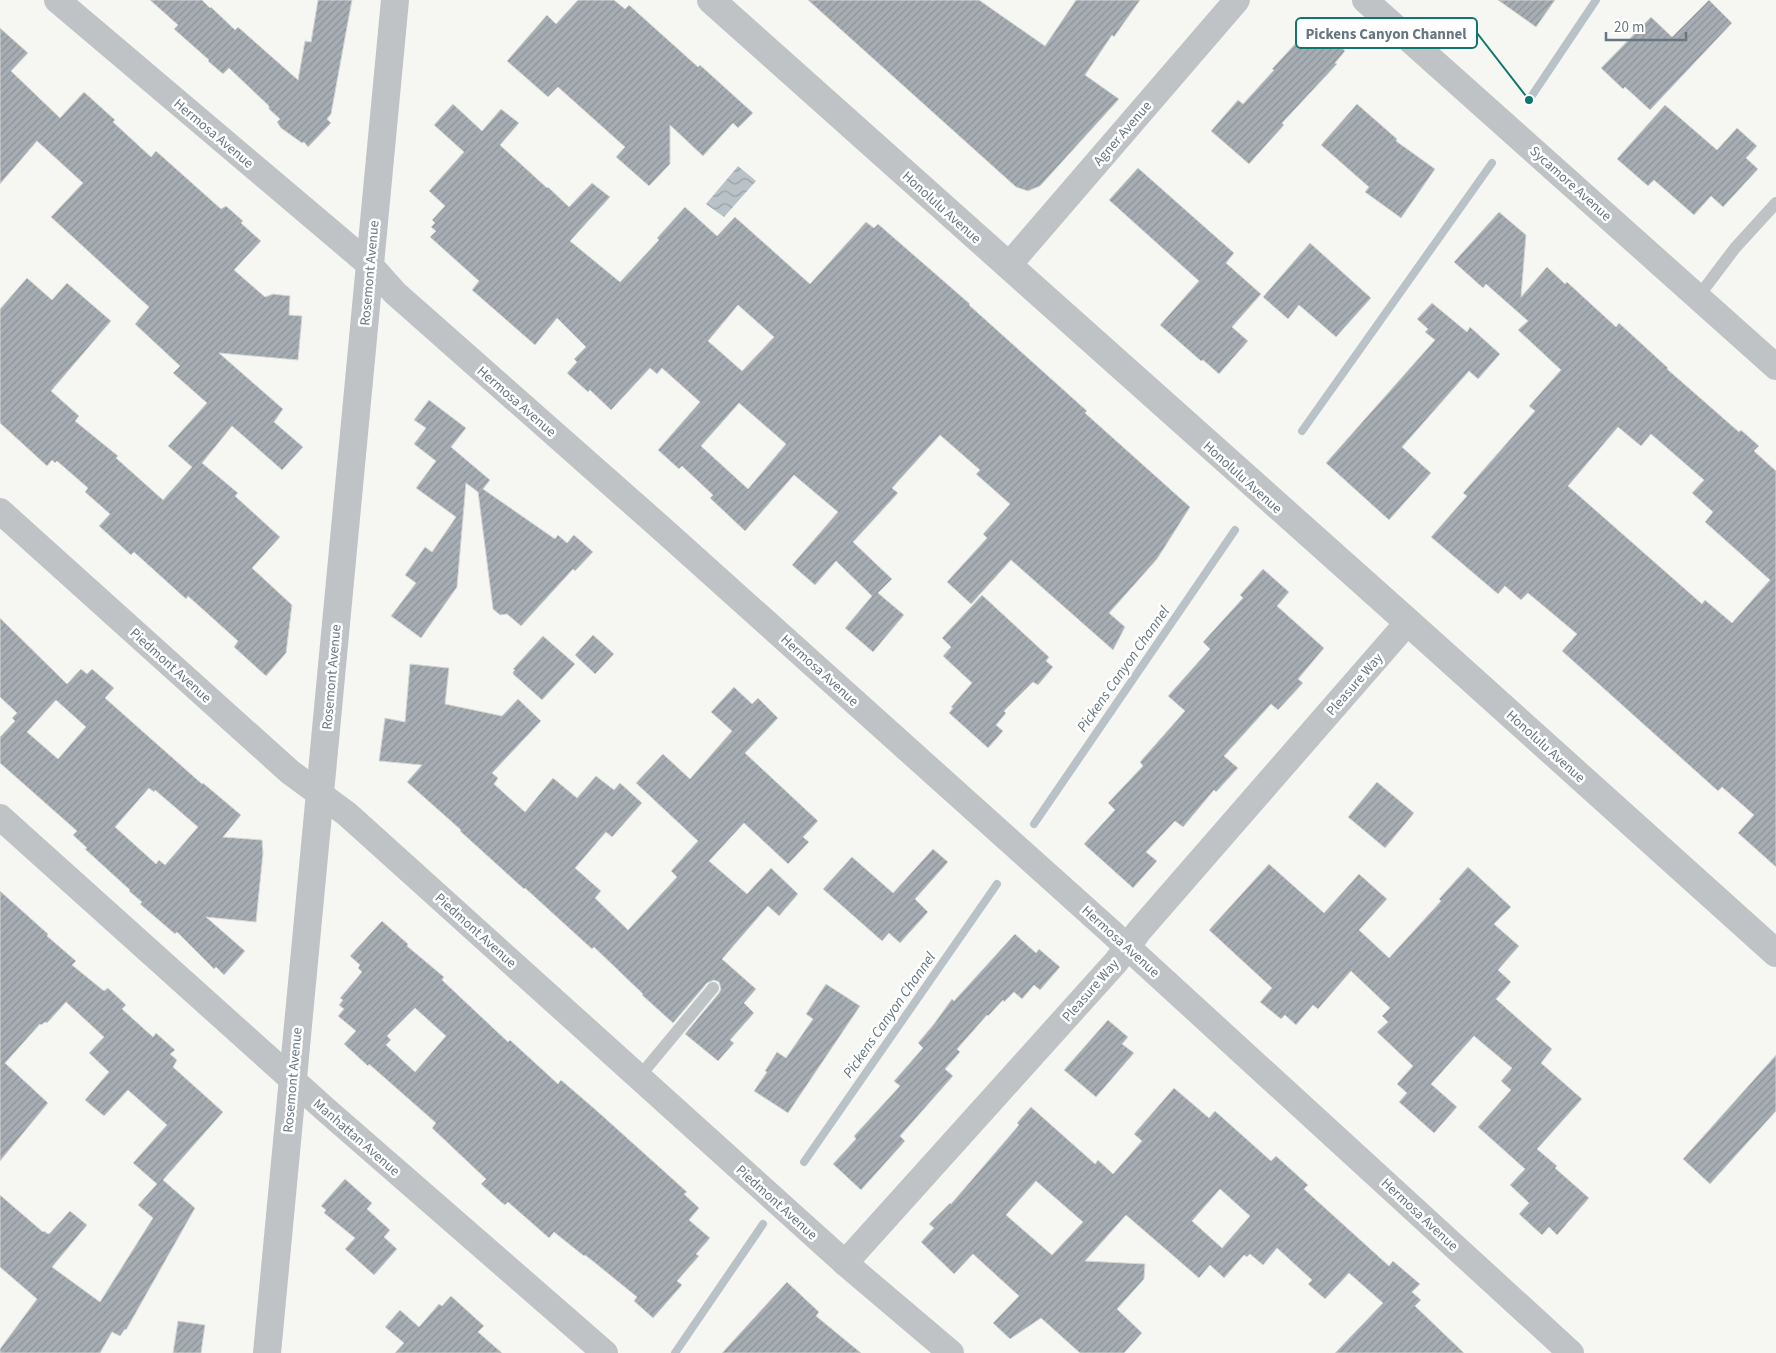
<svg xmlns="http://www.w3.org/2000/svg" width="1776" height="1353" font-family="'Source Sans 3',sans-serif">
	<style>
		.water { fill: url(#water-waves) }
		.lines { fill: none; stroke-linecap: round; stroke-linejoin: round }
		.stream { stroke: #b8c2c7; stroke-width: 8 }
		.building { fill: url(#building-hatch); stroke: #d7d7d5; fill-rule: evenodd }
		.service { stroke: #bfc3c6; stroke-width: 12 }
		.minor { stroke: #bfc3c6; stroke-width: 26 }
		.tertiary { stroke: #bfc3c6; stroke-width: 28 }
		.labels { text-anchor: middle; stroke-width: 5; stroke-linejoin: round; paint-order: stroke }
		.street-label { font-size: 14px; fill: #677681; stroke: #fff }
		.water-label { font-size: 15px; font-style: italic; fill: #63777e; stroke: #fff }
		.leader { fill: none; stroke: #0f766e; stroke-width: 2 }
		.callout-dot { fill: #0f766e; stroke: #fff; stroke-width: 2 }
		.callout { fill: #fff; stroke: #0f766e; stroke-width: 2 }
		.callout-label { font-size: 15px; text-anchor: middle; font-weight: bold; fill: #677681 }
	</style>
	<defs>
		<pattern id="water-waves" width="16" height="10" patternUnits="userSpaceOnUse" patternTransform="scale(1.25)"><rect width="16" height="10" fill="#b8c2c7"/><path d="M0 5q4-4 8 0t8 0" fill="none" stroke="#99a2a7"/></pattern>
		<pattern id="building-hatch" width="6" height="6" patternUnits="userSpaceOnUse" patternTransform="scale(1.25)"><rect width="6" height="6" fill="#a7aeb3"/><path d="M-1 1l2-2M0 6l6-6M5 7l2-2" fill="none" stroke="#8c9297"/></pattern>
	</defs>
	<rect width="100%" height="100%" fill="#f6f6f3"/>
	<!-- water -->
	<polygon class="water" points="738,166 756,181 724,217 706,204"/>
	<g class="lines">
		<!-- stream -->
		<g class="stream">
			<polyline points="1529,100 1596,0"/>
			<polyline points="1302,431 1492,163"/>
			<polyline points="1034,824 1235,530"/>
			<polyline points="804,1162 997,884"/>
			<polyline points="675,1353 763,1224"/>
		</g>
	</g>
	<!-- building -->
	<g class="building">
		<polygon points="150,0 202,0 210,8 211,7 235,30 238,27 298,80 305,41 311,42 318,0 352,0 331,114 327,119 331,123 308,147 304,142 302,143 281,128 277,122 280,119 269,109 269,106 229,68 223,74 208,61 209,60 174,29 178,25"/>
		<polygon points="578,0 614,0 625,9 629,5 698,67 700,65 753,113 738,128 733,123 703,156 670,125 670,164 649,186 616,157 625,147 558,87 548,97 507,61 547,15 556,24"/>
		<polygon points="808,0 979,0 1045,46 1076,0 1140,0 1114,37 1112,35 1085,75 1119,99 1040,186 1028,191 1016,187"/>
		<polygon points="1498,0 1555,0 1536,27"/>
		<polygon points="1709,0 1732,23 1650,110 1625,87 1623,89 1601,68 1651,17 1672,37"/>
		<polygon points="0,28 28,53 11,71 60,118 84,92 115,120 113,122 151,157 156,151 221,209 226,206 243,221 241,223 261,241 234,270 265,297 273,294 290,296 289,315 302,316 298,360 219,353 283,409 274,422 303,447 282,470 232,426 202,463 238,493 235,496 280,537 252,568 292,605 286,653 266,676 234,647 238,641 188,596 186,599 134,552 131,555 99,526 110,514 85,492 88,488 57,461 55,463 52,460 47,466 0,423 0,309 27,278 52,300 67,283 111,321 51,391 79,416 75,421 118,456 116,458 163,500 192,467 168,446 207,403 173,373 180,366 135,324 149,307 51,217 83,183 37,141 0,184"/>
		<polygon points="1322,29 1345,51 1335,63 1337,64 1282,123 1284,125 1249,164 1211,131 1238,100 1243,104 1274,70 1272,69 1308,30 1315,36"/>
		<path d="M453,104l29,27 19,-22 18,14 -19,22 47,43 1,-1 21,20 23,-24 18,14 -40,44 50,41 39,-42 -2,-2 28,-31 32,29 18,-19 75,67 56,-62 8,6 4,-4 92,80 -1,1 118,106 -2,2 105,94 -33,52 -48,54 16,14 -12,23 -102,-90 -40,44 -24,-22 40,-44 -4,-4 27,-30 -34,-30 4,-4 -40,-35 -48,53 6,5 -45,49 39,37 -14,14 26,22 -31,37 -28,-24 27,-32 -36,-35 -21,24 -23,-20 46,-53 -44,-37 -49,56 -35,-33 3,-3 -31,-29 -3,3 -21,-19 42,-48 -38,-34 -5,6 -7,-6 -39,42 -21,-20 -2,2 -21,-19 10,-11 -3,-3 12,-12 -29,-29 -22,27 -63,-55 7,-9 -49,-44 6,-6 -5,-4 4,-4 -3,-3 13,-14 -16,-15 35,-39 -30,-27zM738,305l36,32 -32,34 -34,-30zM739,403l47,41 -38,45 -47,-43z"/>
		<polygon points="1357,104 1397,139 1396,141 1435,169 1401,218 1365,192 1369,187 1321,145"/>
		<polygon points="1665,105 1717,150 1737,128 1757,146 1746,158 1758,169 1723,207 1711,196 1694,215 1654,180 1648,186 1617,159"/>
		<polygon points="1138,168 1234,253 1226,263 1261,294 1232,327 1248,341 1219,374 1203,360 1201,361 1160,325 1199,281 1109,200"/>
		<path d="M1499,212l27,23 -5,62 26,-30 18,17 2,-2 49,45 3,-4 49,45 -1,1 72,63 2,-2 18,16 -5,5 22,20v396l-38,-34 16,-18 -32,-28 -4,4 -156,-140 15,-17 -49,-41 -7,7 -16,-14 -7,8 -67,-57 36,-41 -4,-3 72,-82 -6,-5 32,-36 -43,-40 10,-9 -42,-37 -3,4 -29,-26zM1618,427l23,19 10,-12 53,46 -12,13 21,19 -8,10 65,58 -38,43 -27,-23 -3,4 -134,-118z"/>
		<polygon points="1310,243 1371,298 1336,337 1299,305 1288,319 1263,297"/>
		<polygon points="1432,303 1467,332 1470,327 1500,354 1478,379 1469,371 1402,447 1431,473 1389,520 1326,463 1435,340 1425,332 1428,329 1417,319"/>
		<polygon points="429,400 466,428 451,447 490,480 483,489 555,539 558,535 567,543 574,535 593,552 575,571 573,569 521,626 507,614 500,615 493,609 478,492 466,483 457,587 421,638 391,616 416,583 405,575 425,547 432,552 456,517 416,488 436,461 414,444 426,428 414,420"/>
		<polygon points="1263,569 1289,592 1277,606 1324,648 1298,679 1303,683 1278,710 1271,704 1224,756 1238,768 1216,792 1214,790 1183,827 1175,821 1146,852 1157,861 1133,888 1084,844 1115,810 1108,803 1143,766 1140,762 1185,711 1168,696 1210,649 1203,642 1243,598 1240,595"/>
		<polygon points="982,595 1049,657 1046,661 1053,667 1038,685 1033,682 1004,711 1006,713 996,725 1003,731 988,748 949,713 953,708 951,707 972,683 943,656 951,647 942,638"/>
		<path d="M0,618l67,66 14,-15 6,5 5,-5 22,19 -9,10 97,86 1,-1 38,32 -18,22 39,3 1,13 -7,69 -50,-5 39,34 -21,24 -8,-8 -2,2 -37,-37 -2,2 -35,-30 2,-2 -13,-11 1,-1 -45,-41 2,-1 -14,-13 4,-4 -77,-68v-26l15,-16 -3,-3 5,-5 -17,-16zM56,700l30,27 -28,32 -31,-27zM149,788l5,4 1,-2 43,37 -33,38 -6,-5 -3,4 -41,-37z"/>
		<polygon points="593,635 614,654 595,674 575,655"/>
		<polygon points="543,636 575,664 542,700 513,674 513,672 515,670 513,669"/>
		<polygon points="410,664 449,668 445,704 502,716 518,699 541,721 492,773 498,778 494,784 525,812 553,778 577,798 596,776 614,790 620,783 642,803 612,837 606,832 575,868 601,891 595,898 628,930 677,877 671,871 698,841 636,783 663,754 690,779 732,731 711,712 734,687 752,704 758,698 778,718 745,753 818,821 803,837 809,842 788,864 744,823 709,861 747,894 771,868 798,894 779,916 768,906 722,959 756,989 744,1003 754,1013 730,1040 734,1043 718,1061 685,1034 719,993 721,989 719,982 714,980 707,983 673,1023 642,995 643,994 594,947 592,949 525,888 524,889 460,831 461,830 407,782 422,765 379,761 385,718 405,722"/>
		<polygon points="1377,782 1414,813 1385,848 1348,817"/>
		<polygon points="933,849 948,862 915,899 928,912 900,943 889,933 882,941 823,889 852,857 893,893"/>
		<polygon points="1269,864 1324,913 1359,874 1387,899 1359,930 1389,958 1441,901 1439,899 1468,867 1511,907 1494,924 1519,946 1498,970 1511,982 1496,999 1552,1049 1541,1063 1582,1099 1537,1149 1557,1166 1555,1168 1589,1198 1557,1235 1549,1227 1542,1235 1519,1214 1529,1203 1510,1185 1525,1169 1478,1127 1511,1090 1501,1081 1512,1068 1474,1036 1431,1084 1457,1107 1434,1133 1399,1102 1407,1093 1397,1084 1413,1066 1377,1032 1388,1022 1382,1016 1390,1008 1351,971 1318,1009 1313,1005 1296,1025 1285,1015 1281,1019 1260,1002 1272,988 1209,930"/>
		<polygon points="0,891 48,934 47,936 76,961 72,965 104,991 108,988 126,1005 122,1009 153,1037 156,1033 175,1050 170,1054 177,1060 173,1067 223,1112 163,1180 195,1208 126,1330 125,1329 120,1336 112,1332 100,1353 0,1353 0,1349 37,1299 0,1267 0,1195 43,1232 44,1231 48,1234 50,1233 70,1211 87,1225 52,1267 100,1302 153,1218 138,1205 157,1184 133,1163 167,1125 128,1090 104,1116 85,1100 109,1072 89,1053 104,1037 66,1002 47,1023 45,1022 41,1025 40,1024 5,1063 48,1103 0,1161"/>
		<path d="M382,921l26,23 -1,2 37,31 -2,3 66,62 2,-2 48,44 3,-4 36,31 90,81 -3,2 15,14 -10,12 21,18 -14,16 3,2 -22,25 5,4 -29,33 -19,-17 3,-4 -43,-35 -9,-7 -1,1 -30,-24 -5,6 -41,-36 -3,3 -4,-3 -20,-18 5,-5 -54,-51 4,-5 -67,-59 -1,2 -24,-22 12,-13 -18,-15 6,-7 -5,-4 4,-5 -3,-2 22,-26 -4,-4 2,-3 -10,-9zM415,1008l31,28 -31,36 -29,-27 5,-5 -4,-4z"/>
		<polygon points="1015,934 1036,953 1039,949 1060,967 1040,990 1034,985 1022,999 1014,992 1004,1002 1003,1000 988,1016 987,1015 957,1049 960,1052 945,1069 953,1076 900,1136 905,1141 861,1190 833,1164 856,1139 854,1136 900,1086 894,1081 923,1048 918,1043 934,1024 952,999 954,1001"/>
		<polygon points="826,984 860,1006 788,1113 754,1091 767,1072 765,1071 777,1052 786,1058 813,1019 806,1014"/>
		<polygon points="1108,1020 1128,1037 1122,1044 1134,1053 1096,1097 1064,1070"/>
		<polygon points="1776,1055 1776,1111 1710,1184 1683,1159"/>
		<path d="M1174,1088l35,30 6,-7 56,50 5,-5 32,29 -4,4 85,77 4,-5 27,23 -8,8 9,8 -6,6 49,47h-129l48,-50 -34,-30 -24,26 -17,-15 4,-4 -35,-32 -14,17 -13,-11 -3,3 -3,-2 -20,23 -14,-13 -11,13 -73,-63 -41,46 60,3 -1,15 -27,30 25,24 -18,20h-44l-39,-35 -31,21 -17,-16 26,-27 -46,-42 -19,20 -33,-32 13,-14 -5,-4 21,-21 1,1 68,-79 -2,-2 14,-16 64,57 3,-4 15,14 29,-33 -8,-7zM1036,1181l47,41 -31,33 -46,-40zM1220,1189l30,27 -28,32 -30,-27z"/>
		<polygon points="345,1179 372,1203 367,1209 390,1230 384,1237 397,1249 374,1275 345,1249 355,1238 324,1213 326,1210 321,1206"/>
		<polygon points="787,1282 819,1312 816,1316 861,1353 722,1353"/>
		<polygon points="451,1296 484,1326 478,1332 502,1353 395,1353 404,1343 385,1327 400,1310 419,1327 439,1304 442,1306"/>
		<polygon points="178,1321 205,1325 201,1353 173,1353"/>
	</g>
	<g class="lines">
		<!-- service -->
		<g class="service">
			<polyline points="1698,297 1735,248 1776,203"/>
			<polyline points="639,1077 713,988"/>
		</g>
		<!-- minor -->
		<g class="minor">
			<polyline points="57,0 370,265 395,293 660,527 1110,931 1571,1353"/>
			<polyline points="1365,0 1776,367"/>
			<polyline points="1008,266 1237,0"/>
			<polyline points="0,511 290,772 347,814 845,1263 951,1353"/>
			<polyline points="0,817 326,1110 605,1353"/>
			<polyline points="845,1263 1116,962 1139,931 1408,622"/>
		</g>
		<!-- tertiary -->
		<g class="tertiary">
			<polyline points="711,0 1408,622 1776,953"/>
			<polyline points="267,1353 395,0"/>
		</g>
	</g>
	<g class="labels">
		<!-- street labels -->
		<g class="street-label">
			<text transform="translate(214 133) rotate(40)" y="5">Hermosa Avenue</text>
			<text transform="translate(1122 133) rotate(-49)" y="5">Agner Avenue</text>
			<text transform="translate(1571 183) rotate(42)" y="5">Sycamore Avenue</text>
			<text transform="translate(942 207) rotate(42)" y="5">Honolulu Avenue</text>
			<text transform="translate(369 273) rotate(-85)" y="5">Rosemont Avenue</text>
			<text transform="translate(517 401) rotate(41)" y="5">Hermosa Avenue</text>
			<text transform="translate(1243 477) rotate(42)" y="5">Honolulu Avenue</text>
			<text transform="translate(171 665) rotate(42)" y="5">Piedmont Avenue</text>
			<text transform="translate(820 670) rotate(42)" y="5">Hermosa Avenue</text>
			<text transform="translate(331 677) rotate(-85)" y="5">Rosemont Avenue</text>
			<text transform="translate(1354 684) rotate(-49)" y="5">Pleasure Way</text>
			<text transform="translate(1546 746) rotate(42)" y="5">Honolulu Avenue</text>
			<text transform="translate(476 930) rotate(42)" y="5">Piedmont Avenue</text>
			<text transform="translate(1121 941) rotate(42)" y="5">Hermosa Avenue</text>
			<text transform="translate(1090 990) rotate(-49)" y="5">Pleasure Way</text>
			<text transform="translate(292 1080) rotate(-85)" y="5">Rosemont Avenue</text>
			<text transform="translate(357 1137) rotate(41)" y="5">Manhattan Avenue</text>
			<text transform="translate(777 1202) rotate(42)" y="5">Piedmont Avenue</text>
			<text transform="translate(1420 1214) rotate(43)" y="5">Hermosa Avenue</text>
		</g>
		<!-- water labels -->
		<g class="water-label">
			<text transform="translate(1123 669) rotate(-55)" y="5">Pickens Canyon Channel</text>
			<text transform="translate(889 1015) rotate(-55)" y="5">Pickens Canyon Channel</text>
		</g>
	</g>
	<!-- callouts -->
	<path class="leader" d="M1529 100L1477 33"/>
	<circle class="callout-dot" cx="1529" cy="100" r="5"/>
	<rect class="callout" x="1296" y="18" width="181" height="30" rx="5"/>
	<g class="callout-label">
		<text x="1386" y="39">Pickens Canyon Channel</text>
	</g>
	<!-- scale -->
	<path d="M1606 32v8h80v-8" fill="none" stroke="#677681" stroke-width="2.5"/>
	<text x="1614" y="32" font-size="15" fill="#677681" stroke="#ffffff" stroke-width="4" paint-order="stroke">20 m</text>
</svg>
